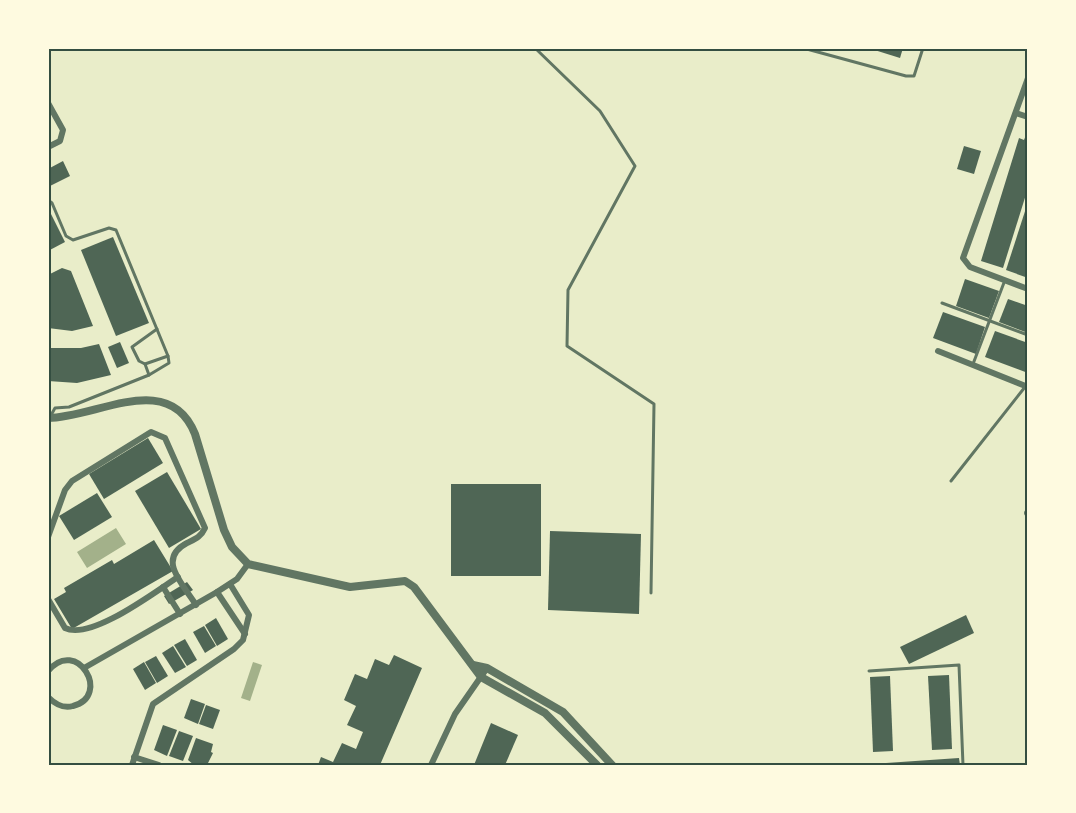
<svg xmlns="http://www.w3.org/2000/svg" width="1076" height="813" font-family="'Roboto Serif',serif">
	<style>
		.water { fill: #a3b18a }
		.building { fill: #4f6655 }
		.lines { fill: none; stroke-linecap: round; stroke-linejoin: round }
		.service { stroke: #617663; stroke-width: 3 }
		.minor { stroke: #617663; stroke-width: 6 }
		.tertiary { stroke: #617663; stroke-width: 8 }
		.neatline { fill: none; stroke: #344e41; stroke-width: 2 }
	</style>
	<rect width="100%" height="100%" fill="#e9edc9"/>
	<!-- water -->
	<g class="water">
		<polygon points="116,528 126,544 87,568 77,552"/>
		<polygon points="253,662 262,665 250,701 241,698"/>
	</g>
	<!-- building -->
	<g class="building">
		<polygon points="868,48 903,48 900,58"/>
		<polygon points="1028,130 1028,188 1003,268 981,261 1019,138 1024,140"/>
		<polygon points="964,146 981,151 974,174 957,169"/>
		<polygon points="63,161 70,176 48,187 48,169"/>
		<polygon points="1028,202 1028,278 1006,270"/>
		<polygon points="50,212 65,242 48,251 48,213"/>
		<polygon points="113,237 149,323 116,336 81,250"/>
		<polygon points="62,268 71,271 93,326 72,331 48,328 48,275"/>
		<polygon points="965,279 999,291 989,318 956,306"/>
		<polygon points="1008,299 1028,306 1028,333 999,322"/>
		<polygon points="943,312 985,327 976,354 933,338"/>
		<polygon points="995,331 1028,343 1028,373 985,357"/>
		<polygon points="120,342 129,363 117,368 108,347"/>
		<polygon points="99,344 111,375 77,383 48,381 48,348 81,348"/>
		<polygon points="148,438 163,463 104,499 89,474"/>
		<polygon points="167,472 201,529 169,548 135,491"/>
		<rect x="451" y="484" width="90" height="92"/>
		<polygon points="97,493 112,517 74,540 59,516"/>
		<polygon points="550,531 641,534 639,614 548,610"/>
		<polygon points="154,540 173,571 72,629 54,599 66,592 64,588 112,560 114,564"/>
		<polygon points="187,582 193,590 169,604 164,596"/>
		<polygon points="966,615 974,633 909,664 900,647"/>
		<polygon points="216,618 228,639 217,646 205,625"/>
		<polygon points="204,626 216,646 205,653 193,632"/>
		<polygon points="185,639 197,660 187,666 174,645"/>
		<polygon points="173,646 186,667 175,673 162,653"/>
		<polygon points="394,655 422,668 380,765 318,765 321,757 333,762 342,743 356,749 363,732 347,725 356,706 344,700 355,674 367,679 375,659 389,665"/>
		<polygon points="156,656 168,676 157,683 145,662"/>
		<polygon points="144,662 156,683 145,690 133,669"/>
		<polygon points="949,675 952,749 932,750 928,676"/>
		<polygon points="890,676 893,751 873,752 870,677"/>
		<polygon points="191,699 205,704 198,724 184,718"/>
		<polygon points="206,705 220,710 213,729 199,724"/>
		<polygon points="491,723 518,735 505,765 474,765"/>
		<polygon points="163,725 177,730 167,756 154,750"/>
		<polygon points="179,731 193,736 183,761 169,756"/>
		<polygon points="196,738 213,744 211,752 213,753 207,765 194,765 188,760"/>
		<polygon points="959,758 960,765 886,765 886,763"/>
	</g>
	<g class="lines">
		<!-- service -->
		<g class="service">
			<polyline points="535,48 600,111 635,166 568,290 567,346 654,404 651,593"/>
			<polyline points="803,48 906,76 914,76 923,48"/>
			<polyline points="48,200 52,203 66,236 73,240 109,228 116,230 168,356 169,363 149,375 69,407 55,408 50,417"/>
			<polyline points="942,303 1028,335"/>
			<polyline points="157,329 132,347 139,361 145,364 168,356"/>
			<polyline points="145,364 149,375"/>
			<polyline points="973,364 1005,280"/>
			<polyline points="1028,478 1028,552"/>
			<polyline points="951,481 1025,387"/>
			<polyline points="869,671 959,665 963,765"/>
		</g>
		<!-- minor -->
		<g class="minor">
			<polyline points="1028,78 963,258 970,267 1028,289"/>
			<polyline points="48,103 63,130 60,141 48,147"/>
			<polyline points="1016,113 1028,117"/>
			<polyline points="938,351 1028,387"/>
			<polyline points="1027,513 1028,513"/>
			<path d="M48,537l17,-47 7,-9 79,-49 14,6 40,90c-4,9 -10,11 -18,15 -31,16 -4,41 9,62"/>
			<polyline points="163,587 180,614"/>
			<polyline points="217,592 245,634"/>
			<path d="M48,599l17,29c26,13 91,-37 113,-51"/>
			<polyline points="84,668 217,592 237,579 248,564"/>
			<path d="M48,671c29,-35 64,25 25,35 -10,3 -18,-2 -25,-9"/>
			<polyline points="134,757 159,765"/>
			<polyline points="132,765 153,704 234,649 243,640 249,615 230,584"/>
			<polyline points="431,765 455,714 487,668"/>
		</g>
		<!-- tertiary -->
		<g class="tertiary">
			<path d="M48,418c48,0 121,-49 147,16l29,96 8,17 16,17 102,23 55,-6 9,6 67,90 64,36 52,52"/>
			<polyline points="473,665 487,668 563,712 612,765"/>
		</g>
	</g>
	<!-- border -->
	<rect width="1076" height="813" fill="none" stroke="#fefae0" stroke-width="99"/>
	<rect x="50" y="50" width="976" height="714" class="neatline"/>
</svg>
